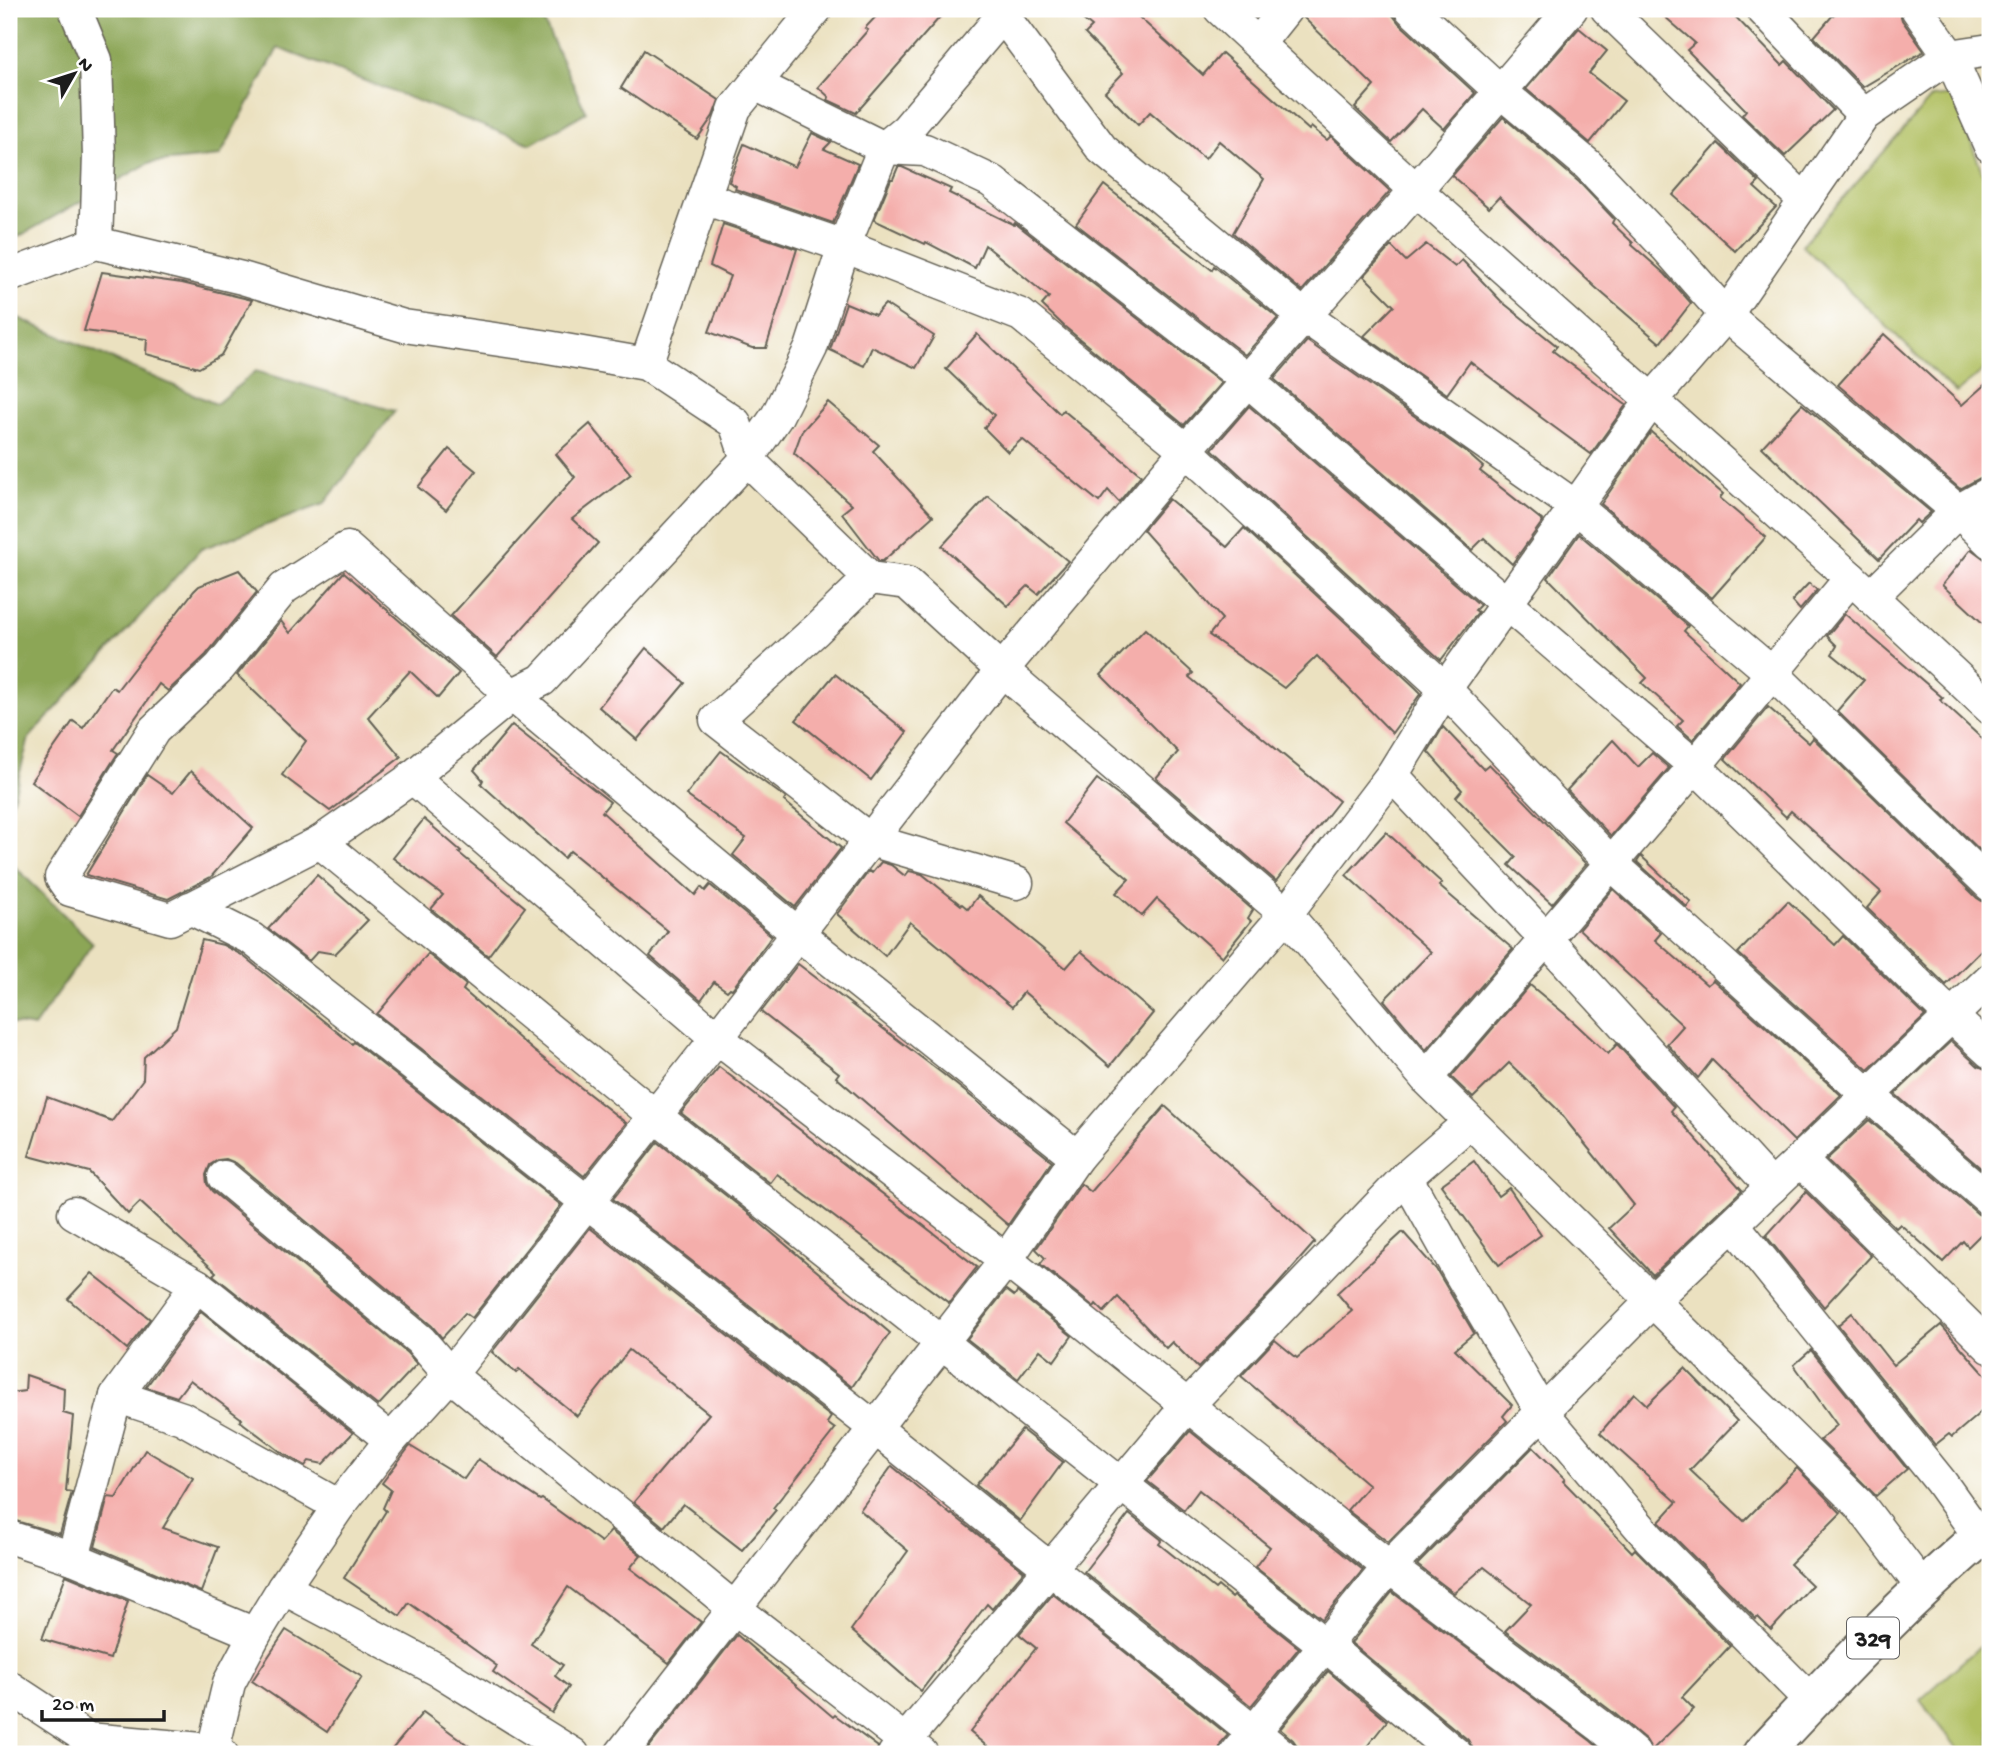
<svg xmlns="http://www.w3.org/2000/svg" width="1999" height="1763" font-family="'Gochi Hand',sans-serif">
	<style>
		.green { fill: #b0bf61; stroke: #666e3e; stroke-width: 2 }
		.forest { fill: #8ca657; stroke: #54613a; stroke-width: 2 }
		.building { fill: #f4aeab }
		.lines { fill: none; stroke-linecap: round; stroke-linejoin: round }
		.minor-casing { stroke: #646155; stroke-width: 35 }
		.trunk-casing { stroke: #646155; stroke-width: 42 }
		.minor { stroke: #fff; stroke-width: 32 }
		.trunk { stroke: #fff; stroke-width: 38 }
		.labels { text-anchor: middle; stroke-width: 7; stroke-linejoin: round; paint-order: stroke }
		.shield { fill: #fff; stroke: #606060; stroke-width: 2 }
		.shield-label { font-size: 24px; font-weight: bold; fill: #1c1c1c }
	</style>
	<rect width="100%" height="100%" fill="#fff"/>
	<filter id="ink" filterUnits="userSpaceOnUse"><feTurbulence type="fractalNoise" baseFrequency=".0143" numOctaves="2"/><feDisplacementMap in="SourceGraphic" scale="14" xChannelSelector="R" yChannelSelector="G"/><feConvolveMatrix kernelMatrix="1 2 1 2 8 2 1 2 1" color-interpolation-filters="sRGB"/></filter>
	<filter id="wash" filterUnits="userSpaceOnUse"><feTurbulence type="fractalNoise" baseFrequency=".00686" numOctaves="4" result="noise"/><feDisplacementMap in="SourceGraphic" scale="28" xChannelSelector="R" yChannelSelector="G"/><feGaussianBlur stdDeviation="1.57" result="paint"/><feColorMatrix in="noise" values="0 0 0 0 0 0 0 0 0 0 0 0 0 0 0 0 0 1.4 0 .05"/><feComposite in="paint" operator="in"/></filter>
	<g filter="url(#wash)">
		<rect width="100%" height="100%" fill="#ebe1c0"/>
		<!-- green -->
		<g class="green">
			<polygon points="1953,95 1990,193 1990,365 1956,393 1802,245 1932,97"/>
			<polygon points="1990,1637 1990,1754 1962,1754 1920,1700"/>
		</g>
		<!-- forest -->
		<g class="forest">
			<polygon points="9,9 538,9 586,112 531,144 278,48 220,156 149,163 9,242"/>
			<polygon points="9,316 14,316 216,404 256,371 395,411 324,504 201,549 29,738 9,814"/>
			<polygon points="9,861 93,943 34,1027 9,1023"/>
		</g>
		<g id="blocks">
			<!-- building -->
			<g class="building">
				<polygon points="883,9 947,9 856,113 828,100 829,97 818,87 868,30 865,28"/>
				<polygon points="1070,9 1130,9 1203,75 1222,53 1309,130 1311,127 1327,140 1331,136 1390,191 1302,291 1233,233 1264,179 1219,141 1205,159 1150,112 1138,125 1105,92 1123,73 1085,34 1092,27"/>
				<polygon points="1304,9 1388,9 1399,23 1475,93 1444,129 1422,109 1391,142 1355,108 1374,86 1302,16"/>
				<polygon points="1656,9 1728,9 1782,65 1786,61 1833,110 1785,156 1742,115 1746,110 1687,50 1695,43"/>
				<polygon points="1843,9 1899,9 1902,20 1924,51 1863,87 1814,37 1833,15"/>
				<polygon points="1579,28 1607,51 1589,73 1624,101 1590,143 1526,89"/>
				<polygon points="644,50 719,100 713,116 697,139 621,88"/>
				<polygon points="1503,117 1579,182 1614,219 1612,223 1633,243 1632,245 1665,274 1691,303 1660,343 1595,287 1499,197 1489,208 1452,176"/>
				<polygon points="812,133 831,142 824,149 858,164 833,223 735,189 736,186 729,182 744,144 795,167"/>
				<polygon points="1718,143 1759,182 1754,187 1776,207 1735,251 1673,195"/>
				<polygon points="898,167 902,167 951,189 949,193 1014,225 1015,223 1221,383 1184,425 1065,327 1042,305 1049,297 985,245 975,268 926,242 925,244 874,220 891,179 893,179"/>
				<polygon points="1104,185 1212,270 1214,266 1278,318 1245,355 1076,224"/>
				<polygon points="723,224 797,249 766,348 752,348 709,332 730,276 710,266"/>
				<polygon points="1426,244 1455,267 1462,260 1501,301 1557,346 1553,351 1626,405 1591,454 1539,416 1540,415 1470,362 1447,394 1364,336 1394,306 1364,276 1391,246 1406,261"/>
				<polygon points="102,272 182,283 252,300 221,355 199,368 146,354 147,339 84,331"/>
				<polygon points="846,303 875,315 885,304 934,336 916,368 872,347 864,366 830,350"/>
				<polygon points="977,334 1060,414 1063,410 1141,475 1119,502 1108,490 1099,502 1022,439 1008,452 984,428 994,415 946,369"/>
				<polygon points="1884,334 1962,405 1990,380 1990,470 1982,477 1960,489 1838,385"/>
				<polygon points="1307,341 1466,452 1483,467 1480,471 1543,521 1512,564 1484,538 1472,550 1274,379"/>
				<polygon points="828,402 879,445 873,451 933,516 883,561 879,561 842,513 852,505 794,453 802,431"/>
				<polygon points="1802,404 1931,512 1919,523 1916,520 1879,559 1762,447"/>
				<polygon points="1249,406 1480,605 1475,610 1478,612 1441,660 1212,449"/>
				<polygon points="590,424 631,474 572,519 598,543 497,657 451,616 575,477 556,454"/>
				<polygon points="1651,432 1723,494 1720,498 1766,537 1712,598 1601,504"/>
				<polygon points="449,449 476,471 446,510 418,487"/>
				<polygon points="988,496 1068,561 1038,594 1028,586 1008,606 942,546"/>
				<polygon points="1169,499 1227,547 1244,528 1416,688 1421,693 1392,733 1317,656 1284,688 1209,635 1222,619 1143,530"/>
				<polygon points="1579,534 1688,626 1684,631 1740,683 1693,740 1677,726 1683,720 1642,683 1647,678 1548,578"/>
				<polygon points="1971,549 1990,563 1990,630 1942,585"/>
				<polygon points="239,570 257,592 206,655 168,691 159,684 113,750 118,753 78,816 31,781 73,721 83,728 112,687 117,690 194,591 199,586"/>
				<polygon points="344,572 459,673 438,698 410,671 368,717 401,757 330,811 282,775 306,741 237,675 281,621 290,633"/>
				<polygon points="1809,583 1817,590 1800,610 1792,601"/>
				<polygon points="1845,614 1943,698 1940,700 1990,746 1990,860 1837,711 1864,680 1832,654 1837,646 1827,636"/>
				<polygon points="1145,629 1193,673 1189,677 1339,801 1276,881 1156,778 1178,752 1101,675"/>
				<polygon points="646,648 685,683 637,740 599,707"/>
				<polygon points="835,674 907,732 871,780 796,720"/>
				<polygon points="1768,707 1809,743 1813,738 1977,898 1985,903 1990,903 1990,941 1946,985 1867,908 1881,892 1791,811 1786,817 1725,759"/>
				<polygon points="512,725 610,802 602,812 695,895 701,887 705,891 710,885 772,936 732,989 730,988 727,991 714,982 701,1000 650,956 668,931 570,851 564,858 481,784 483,780 474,770"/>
				<polygon points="1443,727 1483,769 1489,764 1586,864 1552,904 1509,865 1516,857 1456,797 1462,790 1428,752"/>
				<polygon points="1613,740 1638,767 1652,753 1669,768 1611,836 1567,790"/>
				<polygon points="721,751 786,798 784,801 841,848 795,907 733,855 746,838 686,795"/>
				<polygon points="191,771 253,828 211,877 168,899 86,875 147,775 173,793"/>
				<polygon points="1097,779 1132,806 1253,910 1248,918 1251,921 1222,957 1157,899 1142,916 1116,893 1129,879 1063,823"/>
				<polygon points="424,819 461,851 459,853 525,907 488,956 431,909 443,895 393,858"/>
				<polygon points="1386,832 1442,883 1439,886 1513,949 1426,1050 1384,1000 1431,952 1346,875"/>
				<polygon points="1641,856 1691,902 1687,907 1637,862"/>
				<polygon points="881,862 891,865 905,876 909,871 922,874 961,905 962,904 968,909 978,896 1066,968 1081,951 1153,1013 1110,1066 1024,992 1012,1007 910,922 885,956 837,914 869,871 872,873"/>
				<polygon points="317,875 368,920 335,954 318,951 309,961 268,929"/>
				<polygon points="1613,889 1661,933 1655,940 1707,985 1713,980 1841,1095 1794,1141 1712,1060 1698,1078 1667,1044 1683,1026 1579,929"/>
				<polygon points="1788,901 1835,945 1843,936 1925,1016 1868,1070 1738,953"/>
				<polygon points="202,940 223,945 242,955 352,1044 354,1042 561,1205 472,1318 465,1313 442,1338 432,1326 236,1163 226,1159 218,1160 210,1165 206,1175 207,1184 212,1191 407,1353 417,1364 378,1406 213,1275 216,1272 140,1202 128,1214 89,1172 29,1156 47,1097 112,1121 143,1079 144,1057 176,1027"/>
				<polygon points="428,954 466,985 463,990 534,1051 626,1123 584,1176 377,1014"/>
				<polygon points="798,964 943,1074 1052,1161 1008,1225 836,1077 839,1073 761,1012"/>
				<polygon points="1530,985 1565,1014 1608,1054 1617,1044 1674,1107 1671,1111 1742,1190 1653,1275 1609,1228 1634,1205 1556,1108 1509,1063 1473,1098 1451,1077"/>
				<polygon points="1951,1041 1978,1066 1990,1071 1990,1176 1895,1094"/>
				<polygon points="719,1067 977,1267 949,1303 777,1174 770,1183 681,1113"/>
				<polygon points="1165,1106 1315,1242 1273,1290 1198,1368 1172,1342 1166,1348 1118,1297 1104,1312 1096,1304 1094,1307 1040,1264 1045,1258 1036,1249 1081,1184 1091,1192"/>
				<polygon points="1869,1120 1978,1214 1990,1218 1990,1225 1968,1247 1963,1241 1943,1262 1900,1224 1896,1228 1826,1160"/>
				<polygon points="658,1142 747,1212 890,1333 852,1387 613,1199"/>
				<polygon points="1474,1161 1498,1196 1509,1188 1541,1235 1499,1265 1441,1185"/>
				<polygon points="1806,1192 1871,1256 1824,1307 1766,1236"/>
				<polygon points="590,1228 831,1417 827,1423 835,1429 773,1508 776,1510 742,1550 683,1504 664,1527 634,1502 709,1414 629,1350 577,1416 519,1369 516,1373 492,1352"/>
				<polygon points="1403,1232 1436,1269 1474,1333 1455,1349 1512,1405 1503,1416 1507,1421 1388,1542 1347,1510 1369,1485 1241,1376 1275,1340 1297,1358 1352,1311 1337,1293"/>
				<polygon points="92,1273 150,1319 127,1349 68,1299"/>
				<polygon points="1006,1290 1014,1296 1017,1292 1072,1336 1054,1361 1040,1350 1018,1379 967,1339"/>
				<polygon points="201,1311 353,1433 323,1464 309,1461 305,1466 281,1452 240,1421 242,1419 190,1380 177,1397 146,1387"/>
				<polygon points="1852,1313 1893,1365 1941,1325 1990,1380 1990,1404 1952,1437 1949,1434 1935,1445 1838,1325"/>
				<polygon points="1811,1350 1907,1469 1876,1496 1820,1440 1837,1425 1794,1365"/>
				<polygon points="1685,1368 1737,1421 1690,1470 1744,1521 1797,1468 1841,1513 1790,1564 1812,1585 1771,1630 1758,1617 1756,1619 1659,1522 1677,1502 1600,1433 1634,1393 1647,1405"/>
				<polygon points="26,1375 64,1388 63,1413 73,1416 66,1491 72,1492 60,1534 9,1519 9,1393 25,1391"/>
				<polygon points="1022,1430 1063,1462 1020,1521 976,1485"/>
				<polygon points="1190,1431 1363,1570 1322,1619 1255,1567 1270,1547 1199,1490 1184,1510 1147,1481"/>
				<polygon points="410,1446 464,1479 478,1459 540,1500 542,1499 601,1542 611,1531 641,1555 630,1568 701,1622 669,1663 568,1587 531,1644 563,1665 555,1676 569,1687 552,1713 493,1672 497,1666 409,1603 400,1616 344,1578 386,1511 383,1508 391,1490 382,1483"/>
				<polygon points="1533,1447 1565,1479 1563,1481 1632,1552 1635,1549 1730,1646 1682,1697 1694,1709 1652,1750 1646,1740 1614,1713 1505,1631 1531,1604 1484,1567 1454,1593 1417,1565"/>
				<polygon points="145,1450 193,1478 163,1528 218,1547 201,1592 95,1547 108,1497 116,1498"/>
				<polygon points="892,1466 951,1515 952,1514 1024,1571 992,1609 987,1604 921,1691 851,1630 908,1551 860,1510"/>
				<polygon points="1129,1514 1162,1540 1159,1544 1215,1589 1218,1586 1232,1598 1234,1596 1299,1648 1251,1706 1084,1572"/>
				<polygon points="66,1575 128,1601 110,1659 42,1639"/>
				<polygon points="1392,1592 1591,1741 1606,1754 1480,1754 1473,1749 1468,1740 1351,1643"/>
				<polygon points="1053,1594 1228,1735 1221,1743 1218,1754 996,1754 970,1732 1036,1648 1019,1634"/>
				<polygon points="286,1630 362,1677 327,1732 252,1681"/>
				<polygon points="737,1635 833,1717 835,1715 878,1747 876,1754 644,1754"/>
				<polygon points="1328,1671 1387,1721 1361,1754 1299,1754 1298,1747 1293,1740 1280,1729"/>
				<polygon points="423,1712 480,1754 388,1754"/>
			</g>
		</g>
	</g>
	<g filter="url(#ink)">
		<use href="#blocks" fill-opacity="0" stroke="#646155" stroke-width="2"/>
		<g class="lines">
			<defs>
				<g id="minor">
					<polyline points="75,9 96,60 99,156 96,243"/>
					<polyline points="998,9 1102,149 1304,316 1576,507 1773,674 1990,885"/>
					<polyline points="1220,9 1416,190 1851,578 1990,708"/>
					<polyline points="1411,9 1500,91 1588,165 1666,247 1726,315 1958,511 1990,542"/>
					<polyline points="1607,9 1805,201"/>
					<polyline points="1762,9 1864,115"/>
					<polyline points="1917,9 1950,56 1990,146"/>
					<polyline points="1003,15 906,130 884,148 844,246 811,348 777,416 747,459 542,680 512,695 406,782 320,842 170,919 70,890 61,877 154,730 220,667 284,588 347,548 512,695 797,933 1077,1157"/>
					<polyline points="1258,44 1286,9"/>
					<polyline points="755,84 884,148 925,150 991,181 1247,380 1695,766 1951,1016 1990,1052"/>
					<polyline points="704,198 844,246 1021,315 1186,450 1445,689 1612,864 1868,1095 1990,1200"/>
					<polyline points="9,276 96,243 242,278 404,326 542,346 646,364 735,423 747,459 870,578 907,583 1002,670 1286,914 1426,1078 1859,1504 1923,1588"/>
					<polyline points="646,364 735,108 816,9"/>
					<polyline points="870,578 816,630 716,720 870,840 1017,883"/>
					<polyline points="1871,597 1958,511 1990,493"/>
					<polyline points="1392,775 1546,939 1772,1187"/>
					<polyline points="412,777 717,1038 1006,1260 1389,1567 1602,1727 1634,1754"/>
					<polyline points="320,842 655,1116 1325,1645 1456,1754"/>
					<polyline points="190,908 252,939 875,1428 1281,1754"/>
					<polyline points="1426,1078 1695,766 1851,578"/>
					<polyline points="1800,1160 1990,1347"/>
					<polyline points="224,1177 420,1340 450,1375 734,1608 922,1754"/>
					<polyline points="1406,1177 1458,1270 1542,1412 1650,1539 1812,1702"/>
					<polyline points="74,1213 197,1285 391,1440"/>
					<polyline points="1733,1224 1940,1481 1980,1537"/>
					<polyline points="116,1396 182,1418 339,1506"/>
					<polyline points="9,1537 73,1558 255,1634"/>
					<polyline points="73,1558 116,1396 197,1285"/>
					<polyline points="283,1588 438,1670 573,1754"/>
					<polyline points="9,1687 88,1739 213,1750 222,1754"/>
					<polyline points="213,1750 229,1683 255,1634 283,1588 339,1506 391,1440 450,1375 717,1038 1002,670 1186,450 1416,190 1571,9"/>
					<polyline points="621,1754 1006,1260 1077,1157 1286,914 1392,775 1445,689 1507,603 1652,400 1726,315 1864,115 1950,56 1990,50"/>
					<polyline points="894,1754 1187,1406 1406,1177 1470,1122"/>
					<polyline points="1236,1754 1389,1567 1652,1301 1990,979"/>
				</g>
				<path id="trunk" d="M1762,1754c73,-78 146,-157 228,-225"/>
			</defs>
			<!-- minor casing -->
			<use href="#minor" class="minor-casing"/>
			<!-- trunk casing -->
			<use href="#trunk" class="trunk-casing"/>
			<!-- minor -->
			<use href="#minor" class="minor"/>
			<!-- trunk -->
			<use href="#trunk" class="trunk"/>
		</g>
	</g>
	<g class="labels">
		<!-- shield labels -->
		<rect class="shield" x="1847" y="1617.5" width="52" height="41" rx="5"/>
		<g class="shield-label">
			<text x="1873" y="1646">329</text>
		</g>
	</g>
	<!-- margin -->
	<rect width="1999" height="1763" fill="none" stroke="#fff" stroke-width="35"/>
	<!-- north arrow -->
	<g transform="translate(74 74) rotate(51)" stroke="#ffffff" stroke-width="5" paint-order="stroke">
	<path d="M0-5L12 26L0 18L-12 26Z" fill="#1c1c1c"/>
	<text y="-10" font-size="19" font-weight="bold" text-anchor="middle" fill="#1c1c1c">N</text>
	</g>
	<!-- scale -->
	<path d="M42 1710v10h122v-10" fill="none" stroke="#1c1c1c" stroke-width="3.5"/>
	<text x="52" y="1710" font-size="21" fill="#1c1c1c" stroke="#ffffff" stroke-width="5" paint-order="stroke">20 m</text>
</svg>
